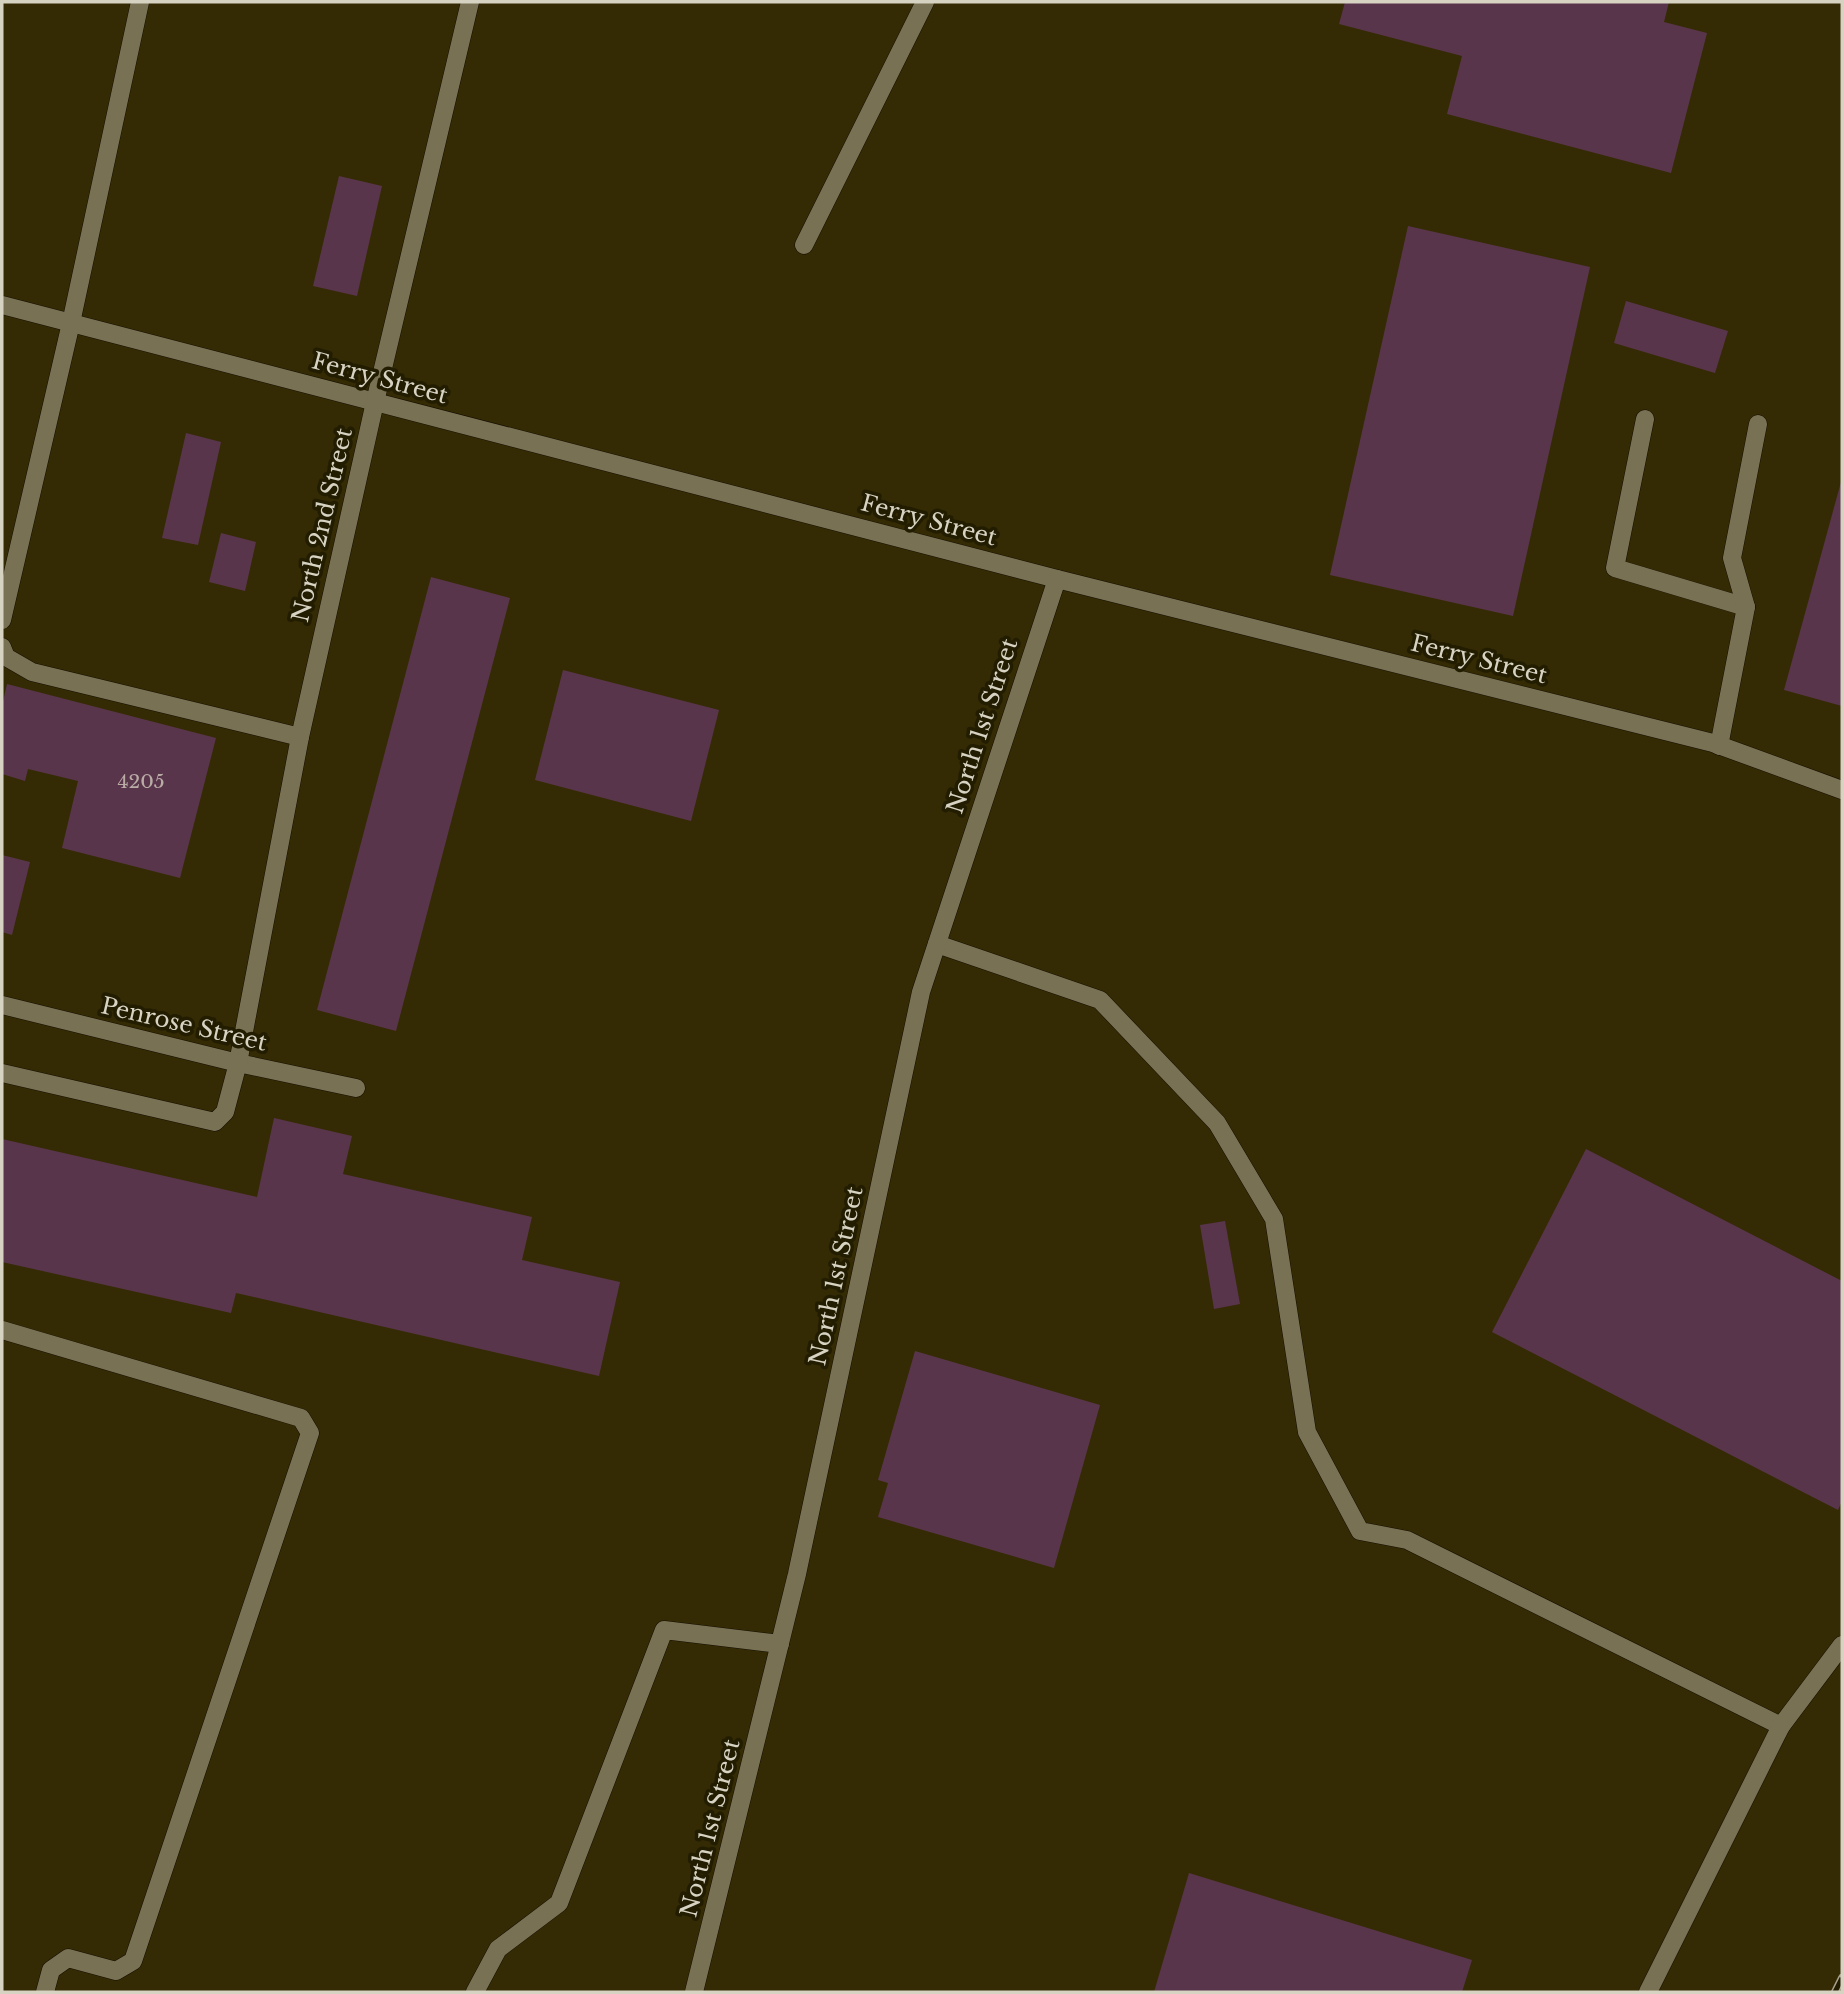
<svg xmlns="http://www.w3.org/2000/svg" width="1844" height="1994" font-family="'Libre Baskerville',serif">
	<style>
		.built { fill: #342b04 }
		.building { fill: #59354c }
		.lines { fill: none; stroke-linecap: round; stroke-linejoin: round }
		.service-casing { stroke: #150e00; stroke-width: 19 }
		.minor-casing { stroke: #150e00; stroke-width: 19 }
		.service { stroke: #797153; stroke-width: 18 }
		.minor { stroke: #797153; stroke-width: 18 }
		.rail-casing { stroke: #a7a28e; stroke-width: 8 }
		.rail { stroke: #221c01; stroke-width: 5; stroke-dasharray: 16; stroke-linecap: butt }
		.labels { text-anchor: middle; stroke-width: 7; stroke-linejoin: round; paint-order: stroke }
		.number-label { font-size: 19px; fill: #b8aca5 }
		.street-label { font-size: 23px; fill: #d7d3c3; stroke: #221c01 }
	</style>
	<rect width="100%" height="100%" fill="#2c2508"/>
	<!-- built -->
	<rect class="built" x="2" y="2" width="1840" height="1990"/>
	<!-- building -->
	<g class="building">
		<polygon points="1345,2 1669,2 1664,22 1707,33 1671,173 1447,114 1462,56 1339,24"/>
		<polygon points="339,176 382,186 357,296 313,286"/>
		<polygon points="1408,226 1590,267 1513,616 1330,575"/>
		<polygon points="1626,301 1728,331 1715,373 1614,343"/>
		<polygon points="186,433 221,442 198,545 162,538"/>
		<polygon points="1841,482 1842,482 1842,706 1784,690"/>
		<polygon points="221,533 256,542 245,591 209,582"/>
		<polygon points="431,577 510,598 396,1031 317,1010"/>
		<polygon points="563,670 719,710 691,821 535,780"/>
		<polygon points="7,684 216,738 180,878 62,848 78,781 28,769 25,781 2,774 2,706"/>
		<polygon points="2,855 30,862 12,935 2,932"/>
		<polygon points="274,1118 352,1136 343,1174 532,1217 522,1260 620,1282 599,1376 236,1293 231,1313 2,1262 2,1139 257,1197"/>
		<polygon points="1586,1149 1842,1281 1842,1501 1838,1510 1492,1332"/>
		<polygon points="1225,1221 1240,1304 1214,1309 1200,1225"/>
		<polygon points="915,1351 1100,1405 1054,1568 878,1517 888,1483 878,1480"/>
		<polygon points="1189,1873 1472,1960 1462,1992 1154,1992"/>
	</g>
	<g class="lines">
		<defs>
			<g id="service">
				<polyline points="804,245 925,2"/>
				<polyline points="1645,419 1615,568 1746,607"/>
				<polyline points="2,620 71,323 140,2"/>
				<polyline points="2,647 6,657 32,672 300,737"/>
				<polyline points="1719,746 1746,607 1732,558 1758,424"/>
				<polyline points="937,944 1100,1000 1217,1123 1274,1219 1307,1432 1360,1531 1407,1540 1781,1726 1842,1645"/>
				<polyline points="2,1073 215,1122 225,1112 238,1063"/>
				<polyline points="2,1330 301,1418 310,1433 133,1961 116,1971 68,1958 51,1970 45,1992"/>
				<polyline points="475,1992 498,1949 559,1903 664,1630 780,1644"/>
				<polyline points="1648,1992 1781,1726"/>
			</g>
			<g id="minor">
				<polyline points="2,305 1057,579 1713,743 1842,790"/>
				<polyline points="2,1005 238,1063 356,1088"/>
				<polyline points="238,1063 300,737 375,402 470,2"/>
				<polyline points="694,1992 797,1574 921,992 1057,579"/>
			</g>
		</defs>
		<!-- service casing -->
		<use href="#service" class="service-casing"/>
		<!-- minor casing -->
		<use href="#minor" class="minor-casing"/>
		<!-- service -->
		<use href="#service" class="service"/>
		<!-- minor -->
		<use href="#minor" class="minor"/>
		<defs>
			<polyline id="rail" points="1835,1992 1842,1978"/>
		</defs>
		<!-- rail casing -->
		<use href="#rail" class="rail-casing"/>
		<!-- rail -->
		<use href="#rail" class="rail"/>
	</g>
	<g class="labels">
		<!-- number labels -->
		<g class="number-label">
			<text x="141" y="788">4205</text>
		</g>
		<!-- street labels -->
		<g class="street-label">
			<text transform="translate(380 378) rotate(15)" y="8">Ferry Street</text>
			<text transform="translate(929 520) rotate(15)" y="8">Ferry Street</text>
			<text transform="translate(322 525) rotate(-77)" y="8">North 2nd Street</text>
			<text transform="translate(1479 659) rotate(14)" y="8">Ferry Street</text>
			<text transform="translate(982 726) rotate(-72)" y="8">North 1st Street</text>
			<text transform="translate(184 1024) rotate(13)" y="8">Penrose Street</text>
			<text transform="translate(836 1276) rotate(-78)" y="8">North 1st Street</text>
			<text transform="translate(710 1828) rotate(-76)" y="8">North 1st Street</text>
		</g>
	</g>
	<!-- border -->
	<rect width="1844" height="1994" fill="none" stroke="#d7d3c3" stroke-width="7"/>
</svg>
